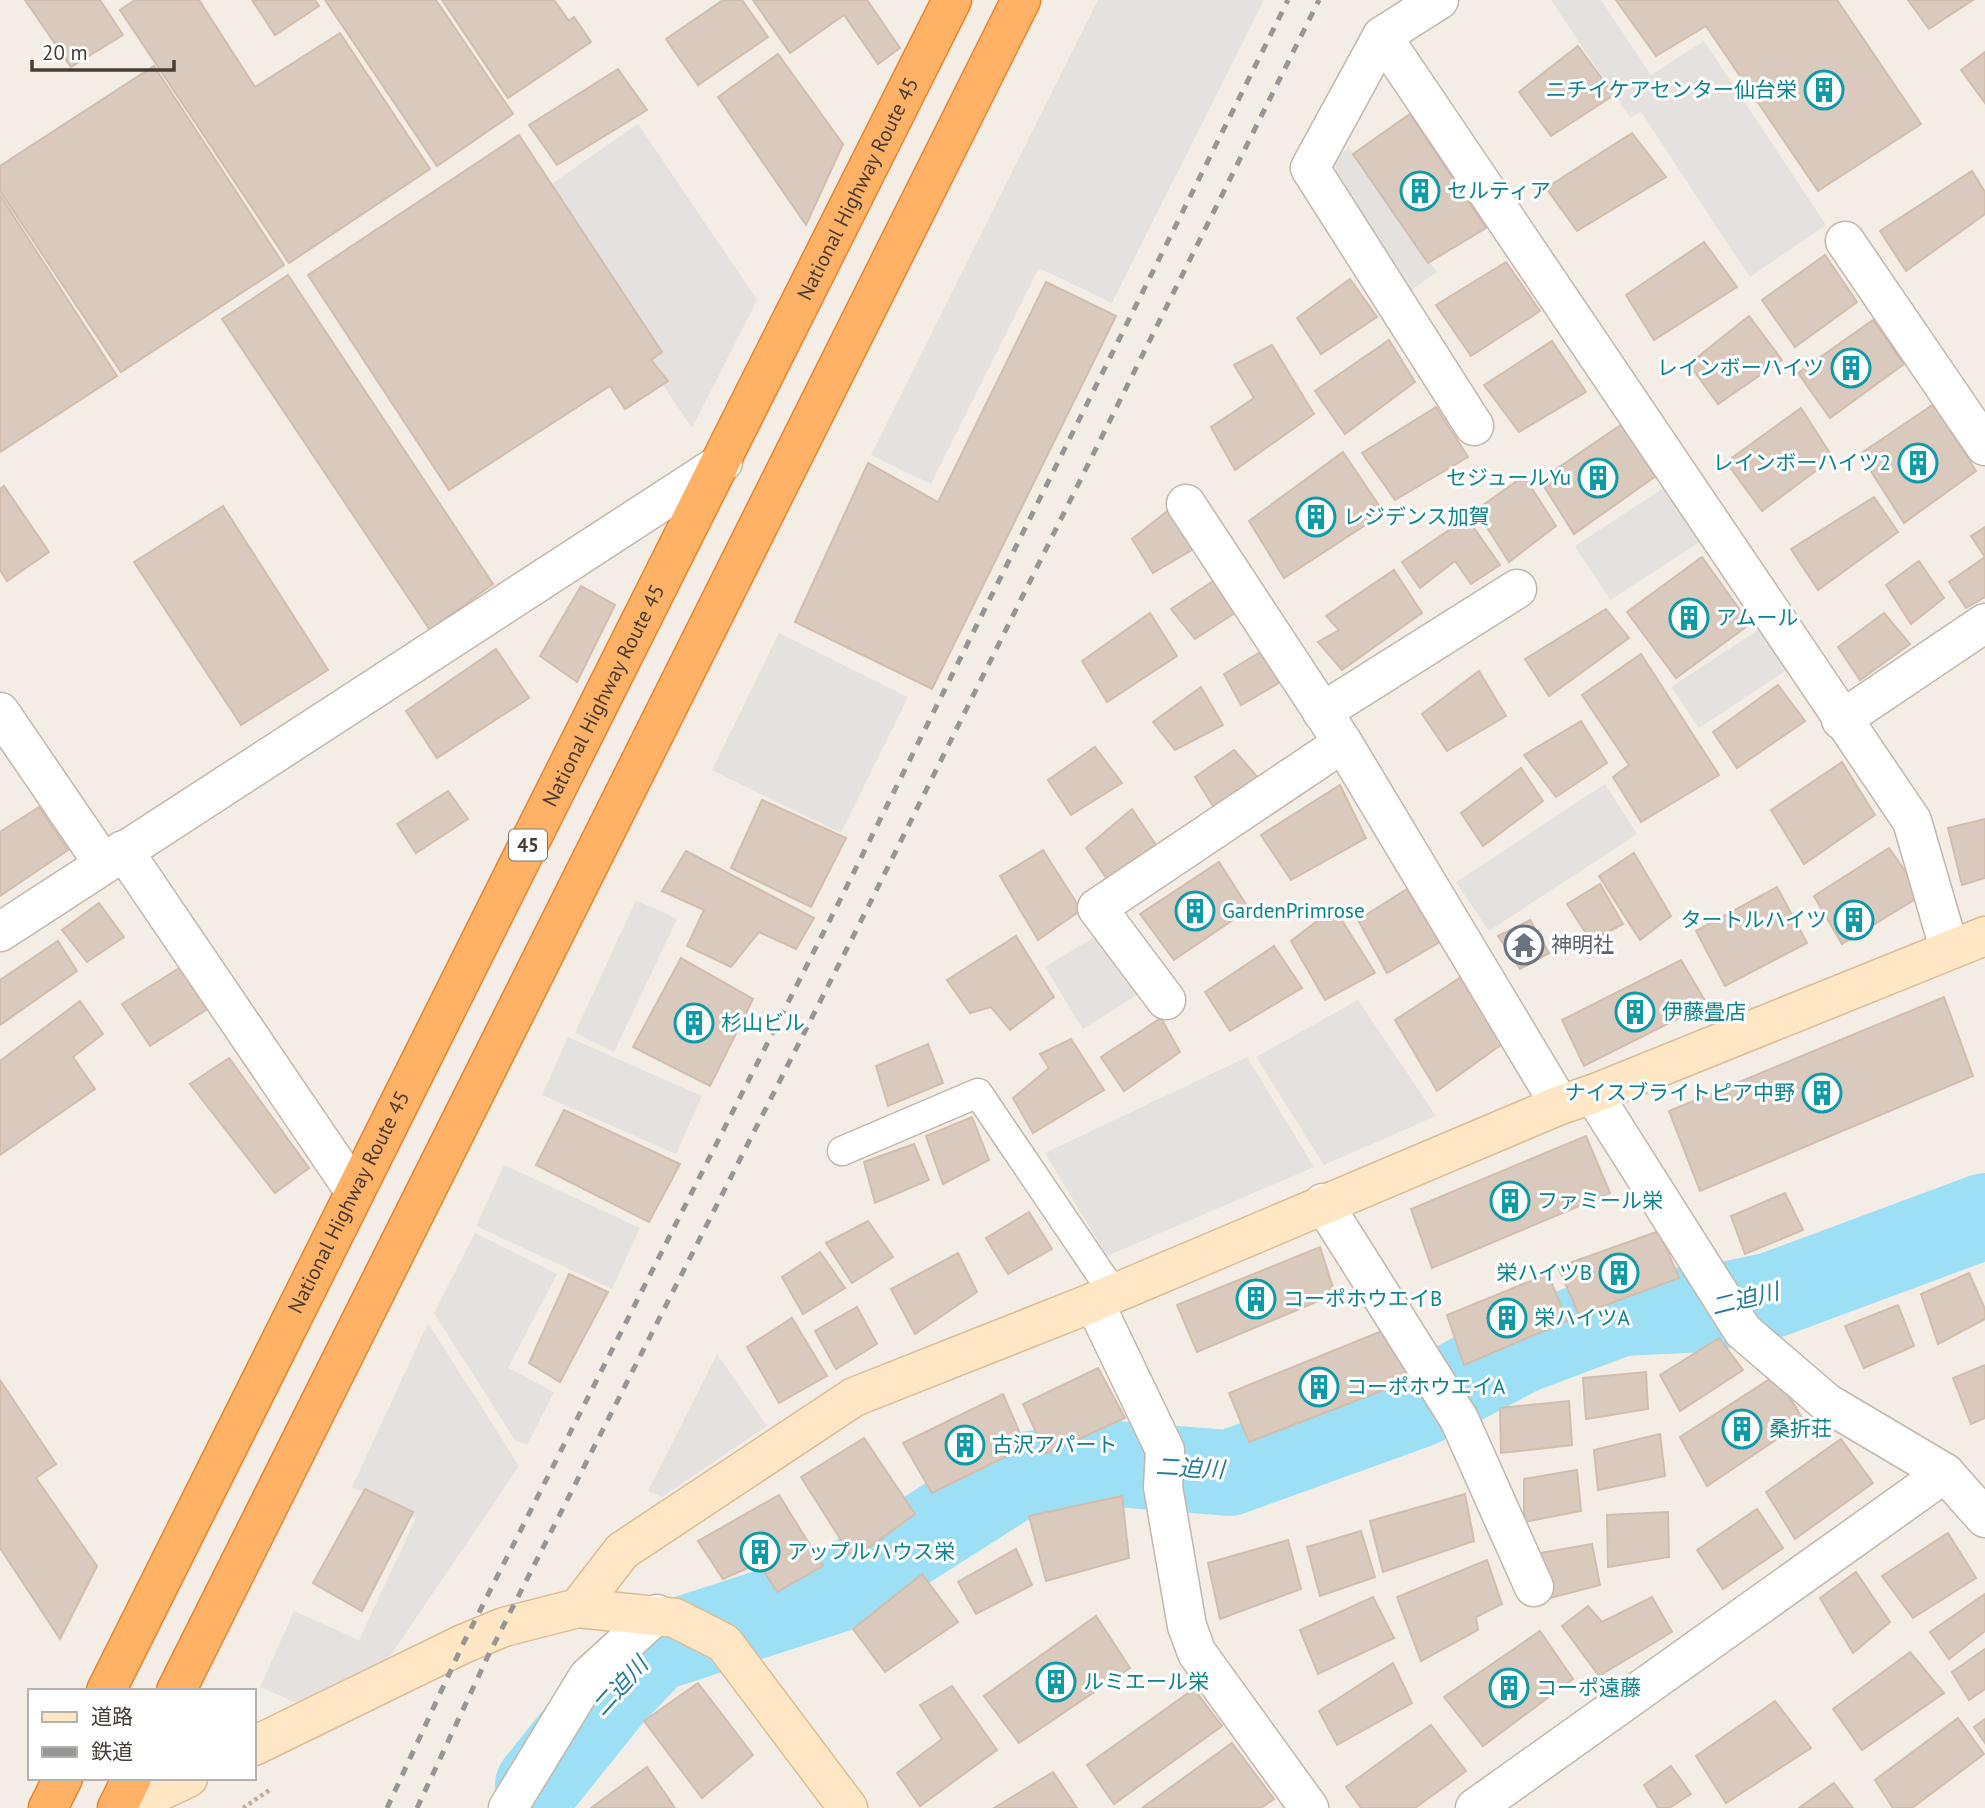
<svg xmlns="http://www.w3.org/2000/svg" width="1985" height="1808" font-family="'PT Sans','Noto Sans JP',sans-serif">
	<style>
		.parking { fill: #e5e1de }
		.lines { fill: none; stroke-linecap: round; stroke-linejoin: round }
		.river { stroke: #9de0f6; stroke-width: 86 }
		.building { fill: #dacabd; stroke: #d2bdad; stroke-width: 2 }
		.lane-casing { stroke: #c3b6aa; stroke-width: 31 }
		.street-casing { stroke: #c3b6aa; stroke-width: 41 }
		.secondary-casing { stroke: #dbbc93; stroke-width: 41 }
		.highway-casing { stroke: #ea832a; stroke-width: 41 }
		.path { stroke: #c3ac97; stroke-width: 4.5; stroke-dasharray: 3.5 3.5; stroke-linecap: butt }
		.lane { stroke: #fff; stroke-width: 28 }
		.street { stroke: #fff; stroke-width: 38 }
		.secondary { stroke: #ffe7c5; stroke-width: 38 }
		.highway { stroke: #ffb266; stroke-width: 38 }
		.rail { stroke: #969696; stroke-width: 5; stroke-dasharray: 9 9; stroke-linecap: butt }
		.labels { text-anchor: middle; stroke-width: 6; stroke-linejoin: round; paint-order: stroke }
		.shield { fill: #fff; stroke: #7e7771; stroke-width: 2 }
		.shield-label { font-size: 19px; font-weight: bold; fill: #473d34 }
		.culture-label { font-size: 21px; fill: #0d838f; stroke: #fff; text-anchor: start }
		.street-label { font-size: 21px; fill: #473d34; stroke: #fff }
		.worship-label { font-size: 21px; fill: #5b616d; stroke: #fff; text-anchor: start }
		.water-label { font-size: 23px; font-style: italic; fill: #217b9a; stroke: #fff }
	</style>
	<rect width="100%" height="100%" fill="#f4ede5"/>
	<!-- parking -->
	<g class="parking">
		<polygon points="1098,0 1264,0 1112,303 1039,268 931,484 871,455"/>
		<polygon points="1551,0 1601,0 1651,75 1704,41 1826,225 1750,277 1641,112 1630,118"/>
		<polygon points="638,124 757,300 692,428 534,196"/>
		<polygon points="1349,148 1437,272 1407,293 1342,202 1334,158"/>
		<polygon points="1668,485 1703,540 1610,600 1575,546"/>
		<polygon points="1761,628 1788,669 1699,728 1671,687"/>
		<polygon points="779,633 908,697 841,833 712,770"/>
		<polygon points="1605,784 1637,834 1489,931 1456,882"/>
		<polygon points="636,900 677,919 614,1052 575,1033"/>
		<polygon points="1106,930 1143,991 1083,1029 1045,967"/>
		<polygon points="1358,1000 1436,1116 1324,1165 1256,1057"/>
		<polygon points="568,1037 702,1096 676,1154 542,1095"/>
		<polygon points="1247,1057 1314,1167 1107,1256 1045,1153"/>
		<polygon points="504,1165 640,1228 612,1289 476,1226"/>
		<polygon points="475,1233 557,1274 508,1368 554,1392 527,1445 515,1440 434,1313"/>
		<polygon points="428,1323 519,1466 382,1668 301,1705 260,1687 294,1611 359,1640 416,1518 352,1487"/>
		<polygon points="717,1354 767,1426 662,1497 648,1491"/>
	</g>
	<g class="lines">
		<!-- river -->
		<polyline class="river" points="538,1785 611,1694 654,1649 841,1588 1017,1476 1103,1463 1229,1473 1420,1404 1520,1351 1621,1313 1706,1309 1772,1295 1985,1216"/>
	</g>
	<!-- building -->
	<g class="building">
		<polygon points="25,0 100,0 123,35 71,67"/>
		<polygon points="135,0 199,0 255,87 340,33 430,169 289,263 120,10"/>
		<polygon points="252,0 315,0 319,6 275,35"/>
		<polygon points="325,0 436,0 513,114 437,166"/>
		<polygon points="442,0 554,0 569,21 574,17 591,42 508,98"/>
		<polygon points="723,0 742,0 768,37 698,85 666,39"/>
		<polygon points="753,0 867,0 900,48 878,64 844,15 790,53"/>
		<polygon points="1616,0 1837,0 1921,124 1818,191 1706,26 1656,56"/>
		<polygon points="1908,0 1973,0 1929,29"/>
		<polygon points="1578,46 1614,95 1551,136 1519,92"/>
		<polygon points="1985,52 1985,103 1961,70"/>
		<polygon points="778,54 843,144 806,225 718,97"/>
		<polygon points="154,66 284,265 121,372 0,191 0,166"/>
		<polygon points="618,69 647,110 557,165 529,125"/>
		<polygon points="1410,114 1486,228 1428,263 1353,154"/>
		<polygon points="1632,133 1666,177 1577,231 1546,188"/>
		<polygon points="519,135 662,352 651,360 668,381 625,409 610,386 449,490 308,275"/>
		<polygon points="1972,171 1985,192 1985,214 1906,271 1880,231"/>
		<polygon points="0,195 117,376 0,452"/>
		<polygon points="1704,242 1737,287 1654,340 1626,295"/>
		<polygon points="1825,255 1857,302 1795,347 1762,300"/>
		<polygon points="1506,262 1540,311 1471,356 1436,305"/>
		<polygon points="288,275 493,584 430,630 222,319"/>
		<polygon points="1350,279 1377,317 1321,354 1297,318"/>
		<polygon points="1046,282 1116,316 932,689 795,622 868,463 938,502"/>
		<polygon points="1749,316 1782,360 1718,404 1689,364"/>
		<polygon points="1873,320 1904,364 1830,418 1798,373"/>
		<polygon points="1389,340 1415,382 1345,434 1315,391"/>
		<polygon points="1552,341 1586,392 1519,432 1484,385"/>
		<polygon points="1272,345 1314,414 1235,470 1211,427 1254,398 1234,365"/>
		<polygon points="1934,404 1976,471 1904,523 1860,454"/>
		<polygon points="1436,407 1468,457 1395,500 1362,453"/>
		<polygon points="1801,408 1833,458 1762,511 1726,462"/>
		<polygon points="1621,425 1656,476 1574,534 1540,480"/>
		<polygon points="1343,452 1384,513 1284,578 1249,521"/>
		<polygon points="1524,476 1556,526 1509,562 1476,510"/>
		<polygon points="4,486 49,552 7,581 0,570 0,489"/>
		<polygon points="1874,497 1898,532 1818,590 1791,549"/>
		<polygon points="223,506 328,670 241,725 134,562"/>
		<polygon points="1170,509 1197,547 1153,573 1132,539"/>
		<polygon points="1467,518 1500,565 1471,584 1455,561 1420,588 1402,562"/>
		<polygon points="1985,527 1985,597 1966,608 1949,582 1985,557 1971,536"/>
		<polygon points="1702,557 1750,624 1676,678 1627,612"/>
		<polygon points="1919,561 1944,598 1911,624 1886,585"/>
		<polygon points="1394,570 1422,613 1342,670 1318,642 1339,630 1326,616"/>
		<polygon points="1218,578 1238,611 1195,639 1171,609"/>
		<polygon points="581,586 615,605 577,682 540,656"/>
		<polygon points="1606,609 1629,638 1549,696 1525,659"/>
		<polygon points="1150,613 1177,656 1107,702 1082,661"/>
		<polygon points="1884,613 1910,644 1860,680 1838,647"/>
		<polygon points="496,649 529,698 437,758 406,711"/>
		<polygon points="1262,651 1284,680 1241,705 1224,674"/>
		<polygon points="1641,654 1719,775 1641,822 1613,777 1629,765 1582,695"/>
		<polygon points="1479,671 1506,716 1447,751 1422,714"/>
		<polygon points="1778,685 1805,721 1737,768 1713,732"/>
		<polygon points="1201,687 1223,725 1175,750 1153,722"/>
		<polygon points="1581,721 1607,763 1556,797 1524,755"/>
		<polygon points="1095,747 1122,783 1071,815 1048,780"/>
		<polygon points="1234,750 1260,780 1216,811 1195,777"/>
		<polygon points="1842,762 1875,815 1804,864 1771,810"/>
		<polygon points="1521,768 1543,801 1483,846 1461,813"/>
		<polygon points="1340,785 1366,838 1291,880 1261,835"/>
		<polygon points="448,791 468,819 416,853 397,824"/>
		<polygon points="762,800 846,838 811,907 731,868"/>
		<polygon points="39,807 68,850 0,896 0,832"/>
		<polygon points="1132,809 1156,845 1107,879 1086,848"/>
		<polygon points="1985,819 1985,878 1962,885 1948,828"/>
		<polygon points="1889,848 1922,895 1842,944 1814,896"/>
		<polygon points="1043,850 1081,910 1038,940 1000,876"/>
		<polygon points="686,851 814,918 796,949 759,932 731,967 687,946 704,910 662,891"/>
		<polygon points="1634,853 1671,916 1640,940 1599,876"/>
		<polygon points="1219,862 1249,909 1174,960 1140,914"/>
		<polygon points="1600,884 1623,924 1591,941 1567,904"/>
		<polygon points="1777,887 1807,943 1725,986 1696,931"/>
		<polygon points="1407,889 1440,942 1387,973 1358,920"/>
		<polygon points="99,903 124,937 87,962 62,930"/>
		<polygon points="1334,908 1375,973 1325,1000 1291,941"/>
		<polygon points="1530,920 1549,953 1520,969 1498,936"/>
		<polygon points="1016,936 1054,997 1010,1030 991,1007 970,1013 947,980"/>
		<polygon points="58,941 77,971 0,1025 0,980"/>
		<polygon points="1274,946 1302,988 1230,1031 1205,992"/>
		<polygon points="681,958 753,999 710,1086 633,1047"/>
		<polygon points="1681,960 1707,1004 1584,1066 1562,1020"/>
		<polygon points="184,965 212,1006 150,1046 122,1004"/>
		<polygon points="1466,974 1509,1039 1437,1091 1395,1020"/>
		<polygon points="1944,997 1973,1076 1700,1191 1669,1111"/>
		<polygon points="80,1001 103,1034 73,1057 95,1089 0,1155 0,1061"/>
		<polygon points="1161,1018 1180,1052 1124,1091 1101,1057"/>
		<polygon points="1071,1039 1104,1090 1033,1133 1013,1098 1049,1068 1040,1054"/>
		<polygon points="928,1044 943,1083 888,1106 876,1066"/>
		<polygon points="229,1058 309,1168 275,1193 190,1084"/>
		<polygon points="564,1110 680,1164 649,1222 536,1165"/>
		<polygon points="972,1117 989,1160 943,1184 926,1136"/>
		<polygon points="1586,1136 1610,1193 1432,1268 1411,1209"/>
		<polygon points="914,1144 929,1180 875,1203 864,1162"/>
		<polygon points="1785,1193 1803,1230 1745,1254 1731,1216"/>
		<polygon points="1029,1212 1052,1249 1008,1274 986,1238"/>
		<polygon points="868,1221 893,1257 852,1283 826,1243"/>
		<polygon points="1659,1231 1679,1278 1579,1315 1558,1267"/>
		<polygon points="1320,1247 1335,1294 1197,1352 1177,1305"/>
		<polygon points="820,1252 845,1288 803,1314 782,1277"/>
		<polygon points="958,1253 977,1292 915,1334 891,1289"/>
		<polygon points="1969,1273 1985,1309 1985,1319 1938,1344 1921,1294"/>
		<polygon points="569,1274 608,1292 560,1382 529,1363"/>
		<polygon points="1548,1274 1567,1321 1464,1365 1447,1315"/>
		<polygon points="1898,1305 1914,1346 1864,1368 1845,1326"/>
		<polygon points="857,1307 877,1344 836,1369 815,1331"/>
		<polygon points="792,1318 827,1376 779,1403 747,1347"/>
		<polygon points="1389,1328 1410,1380 1249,1442 1229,1393"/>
		<polygon points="1719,1338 1743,1370 1680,1411 1660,1375"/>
		<polygon points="1985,1365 1985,1418 1971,1424 1953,1378"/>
		<polygon points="1098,1368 1125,1418 1046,1454 1023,1404"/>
		<polygon points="1646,1372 1648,1409 1586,1419 1583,1378"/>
		<polygon points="1776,1375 1804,1421 1707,1486 1680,1437"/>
		<polygon points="0,1380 56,1464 36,1478 97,1566 60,1639 0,1548"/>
		<polygon points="1003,1394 1026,1447 932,1493 903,1443"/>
		<polygon points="1569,1401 1572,1445 1501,1453 1500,1408"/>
		<polygon points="1660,1434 1665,1476 1598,1490 1594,1450"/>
		<polygon points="864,1438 915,1514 853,1559 801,1477"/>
		<polygon points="1841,1439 1873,1483 1795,1539 1766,1492"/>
		<polygon points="1577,1470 1581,1511 1524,1522 1524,1479"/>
		<polygon points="365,1489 413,1512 362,1611 313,1583"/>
		<polygon points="1465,1494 1474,1541 1383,1572 1370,1521"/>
		<polygon points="779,1495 823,1566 777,1592 759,1563 723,1579 698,1541"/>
		<polygon points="1122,1496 1129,1558 1046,1581 1029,1516"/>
		<polygon points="1757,1509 1783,1548 1723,1589 1697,1550"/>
		<polygon points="1668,1512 1669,1557 1608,1567 1607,1515"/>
		<polygon points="1361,1531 1375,1577 1320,1596 1307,1547"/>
		<polygon points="1948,1533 1976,1578 1913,1618 1882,1576"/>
		<polygon points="1288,1540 1301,1589 1220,1619 1208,1563"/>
		<polygon points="1592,1544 1600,1585 1546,1599 1540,1553"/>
		<polygon points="1016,1549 1032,1585 976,1614 958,1582"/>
		<polygon points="1487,1560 1502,1604 1476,1617 1478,1630 1421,1661 1397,1597"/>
		<polygon points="1856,1572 1890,1622 1853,1653 1820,1598"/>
		<polygon points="922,1574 958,1622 885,1672 853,1629"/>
		<polygon points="1985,1594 1985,1631 1949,1659 1930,1632"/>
		<polygon points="1373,1597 1394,1638 1318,1674 1300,1630"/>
		<polygon points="1652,1597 1672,1632 1599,1676 1562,1626 1588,1606 1602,1622"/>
		<polygon points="1096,1616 1130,1668 1019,1743 984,1696"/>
		<polygon points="1540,1631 1573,1679 1483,1746 1444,1697"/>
		<polygon points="1985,1649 1985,1689 1969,1700 1952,1672"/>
		<polygon points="1910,1652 1944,1693 1862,1750 1833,1709"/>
		<polygon points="1393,1663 1412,1703 1337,1745 1319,1711"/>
		<polygon points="698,1683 753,1755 702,1798 644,1721"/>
		<polygon points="952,1686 997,1750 920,1806 897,1773 942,1739 920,1705"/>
		<polygon points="1194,1689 1222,1726 1114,1804 1087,1765"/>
		<polygon points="1775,1701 1811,1748 1726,1803 1696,1756"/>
		<polygon points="1958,1718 1984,1754 1912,1808 1893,1808 1875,1780"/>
		<polygon points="1985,1719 1985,1743 1974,1727"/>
		<polygon points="1431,1725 1466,1771 1415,1808 1361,1808 1346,1787"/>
		<polygon points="1232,1743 1274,1799 1261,1808 1142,1808"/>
		<polygon points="1671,1766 1691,1794 1669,1808 1658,1808 1644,1785"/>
		<polygon points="647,1767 675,1808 591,1808"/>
		<polygon points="1053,1772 1077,1808 994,1808"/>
		<polygon points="1834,1783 1853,1808 1799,1808"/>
	</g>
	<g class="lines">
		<defs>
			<polyline id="lane" points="842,1151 978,1093 1114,1294"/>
			<g id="street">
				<polyline points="1439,0 1382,36 1912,821 1949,948"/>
				<polyline points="1382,36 1310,168 1474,426"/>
				<polyline points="1845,241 1985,446"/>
				<polyline points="1186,504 1343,743 1560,1105"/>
				<polyline points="0,712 103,863"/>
				<polyline points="1322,712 1517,589"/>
				<polyline points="1841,720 1985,623"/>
				<polyline points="123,850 353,1189"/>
				<polyline points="0,932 723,462"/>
				<polyline points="1166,1000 1097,908 1343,743"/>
				<polyline points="1593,1094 1743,1331 1827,1403 1945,1473 1985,1518"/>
				<polyline points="1323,1203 1459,1419 1534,1587"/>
				<polyline points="1094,1302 1165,1450 1163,1487 1187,1626 1197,1653 1309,1808"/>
				<polyline points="508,1808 588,1677 657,1614"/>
				<polyline points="1475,1808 1945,1473"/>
			</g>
			<g id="secondary">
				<polyline points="578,1608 675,1618 724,1643 848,1808"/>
				<polyline points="254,1746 463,1644 504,1627 578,1608 622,1551 854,1397 1094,1302 1560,1105 1593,1094 1985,936"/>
				<polyline points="124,1808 188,1778"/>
			</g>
			<g id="highway">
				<path id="s1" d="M106,1691c278,-566 566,-1126 846,-1691"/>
				<polyline points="176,1691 1021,0"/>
				<polyline points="48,1808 63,1778"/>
				<polyline points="117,1808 132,1778"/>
			</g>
		</defs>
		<!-- lane casing -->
		<use href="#lane" class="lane-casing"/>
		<!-- street casing -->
		<use href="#street" class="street-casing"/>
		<!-- secondary casing -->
		<use href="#secondary" class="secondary-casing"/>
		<!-- highway casing -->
		<use href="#highway" class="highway-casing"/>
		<!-- path -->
		<polyline class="path" points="243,1808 271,1789"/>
		<!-- lane -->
		<use href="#lane" class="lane"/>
		<!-- street -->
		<use href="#street" class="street"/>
		<!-- secondary -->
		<use href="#secondary" class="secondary"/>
		<!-- highway -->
		<use href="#highway" class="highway"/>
		<!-- rail -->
		<g class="rail">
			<polyline points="387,1808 463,1644 842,896 1288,0"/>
			<polyline points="417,1808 488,1656 867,909 1319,0"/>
		</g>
	</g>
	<!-- icons -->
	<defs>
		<symbol id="building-ring" viewBox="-11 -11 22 22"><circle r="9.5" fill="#fff" stroke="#0f9aa8" stroke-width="1.5"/><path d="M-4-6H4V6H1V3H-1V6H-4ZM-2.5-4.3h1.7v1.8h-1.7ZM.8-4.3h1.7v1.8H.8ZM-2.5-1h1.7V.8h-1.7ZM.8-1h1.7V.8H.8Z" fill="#0f9aa8"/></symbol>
		<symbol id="temple-ring" viewBox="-11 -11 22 22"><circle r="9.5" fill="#fff" stroke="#6b7280" stroke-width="1.5"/><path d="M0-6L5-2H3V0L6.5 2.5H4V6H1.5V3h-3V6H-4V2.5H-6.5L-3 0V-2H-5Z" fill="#6b7280"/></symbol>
	</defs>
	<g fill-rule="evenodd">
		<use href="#building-ring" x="1802" y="68" width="44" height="44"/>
		<use href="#building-ring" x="1398" y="169" width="44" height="44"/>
		<use href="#building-ring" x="1829" y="346" width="44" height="44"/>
		<use href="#building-ring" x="1896" y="441" width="44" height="44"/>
		<use href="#building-ring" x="1576" y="456" width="44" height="44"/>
		<use href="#building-ring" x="1294" y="495" width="44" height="44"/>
		<use href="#building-ring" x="1667" y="596" width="44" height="44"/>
		<use href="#building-ring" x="1173" y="889" width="44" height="44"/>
		<use href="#building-ring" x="1832" y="898" width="44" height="44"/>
		<use href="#temple-ring" x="1502" y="923" width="44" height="44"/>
		<use href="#building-ring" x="1613" y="990" width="44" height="44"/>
		<use href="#building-ring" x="672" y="1001" width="44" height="44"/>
		<use href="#building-ring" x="1800" y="1071" width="44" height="44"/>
		<use href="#building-ring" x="1488" y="1179" width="44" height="44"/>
		<use href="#building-ring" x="1597" y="1251" width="44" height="44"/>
		<use href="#building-ring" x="1234" y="1277" width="44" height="44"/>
		<use href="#building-ring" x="1485" y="1296" width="44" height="44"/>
		<use href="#building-ring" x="1297" y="1365" width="44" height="44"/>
		<use href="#building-ring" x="1720" y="1407" width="44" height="44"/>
		<use href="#building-ring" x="943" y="1423" width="44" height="44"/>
		<use href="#building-ring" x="738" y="1530" width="44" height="44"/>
		<use href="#building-ring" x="1034" y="1660" width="44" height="44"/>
		<use href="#building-ring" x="1487" y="1666" width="44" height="44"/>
	</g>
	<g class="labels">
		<!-- shield labels -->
		<rect class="shield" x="509" y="829.5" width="38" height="31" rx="5"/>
		<g class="shield-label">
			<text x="528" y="852">45</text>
		</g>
		<!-- culture labels -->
		<g class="culture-label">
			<text x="1797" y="97" text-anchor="end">ニチイケアセンター仙台栄</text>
			<text x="1447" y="198">セルティア</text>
			<text x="1824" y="375" text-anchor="end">レインボーハイツ</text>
			<text x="1891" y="470" text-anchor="end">レインボーハイツ2</text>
			<text x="1571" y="485" text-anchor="end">セジュールYu</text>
			<text x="1343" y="524">レジデンス加賀</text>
			<text x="1716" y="625">アムール</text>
			<text x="1222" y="918">GardenPrimrose</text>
			<text x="1827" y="927" text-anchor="end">タートルハイツ</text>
			<text x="1662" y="1019">伊藤畳店</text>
			<text x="721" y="1030">杉山ビル</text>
			<text x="1795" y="1100" text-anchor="end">ナイスブライトピア中野</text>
			<text x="1537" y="1208">ファミール栄</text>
			<text x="1592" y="1280" text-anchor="end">栄ハイツB</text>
			<text x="1283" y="1306">コーポホウエイB</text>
			<text x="1534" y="1325">栄ハイツA</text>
			<text x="1346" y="1394">コーポホウエイA</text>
			<text x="1769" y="1436">桑折荘</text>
			<text x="992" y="1452">古沢アパート</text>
			<text x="787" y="1559">アップルハウス栄</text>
			<text x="1083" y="1689">ルミエール栄</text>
			<text x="1536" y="1695">コーポ遠藤</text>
		</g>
		<!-- street labels -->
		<g class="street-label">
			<text dy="7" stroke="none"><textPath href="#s1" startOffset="1680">National Highway Route 45</textPath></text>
			<text dy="7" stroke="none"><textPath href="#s1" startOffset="1113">National Highway Route 45</textPath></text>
			<text dy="7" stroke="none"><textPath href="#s1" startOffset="546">National Highway Route 45</textPath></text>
		</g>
		<!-- worship labels -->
		<g class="worship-label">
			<text x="1551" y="952">神明社</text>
		</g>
		<!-- water labels -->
		<g class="water-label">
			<text transform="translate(1745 1299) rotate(-14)" y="8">二迫川</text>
			<text transform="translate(1190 1468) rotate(3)" y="8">二迫川</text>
			<text transform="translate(620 1686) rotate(-48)" y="8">二迫川</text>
		</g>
	</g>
	<!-- legend -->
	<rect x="28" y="1689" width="228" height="91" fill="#ffffff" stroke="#b5b1ae" stroke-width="2"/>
	<rect x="42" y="1712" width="35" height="10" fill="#ffe7c5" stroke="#b5b1ae" stroke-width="2"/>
	<text x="91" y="1724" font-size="21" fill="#473d34">道路</text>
	<rect x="42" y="1747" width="35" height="10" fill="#969696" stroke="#b5b1ae" stroke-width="2"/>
	<text x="91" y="1759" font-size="21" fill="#473d34">鉄道</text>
	<!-- scale -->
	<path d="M32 60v10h142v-10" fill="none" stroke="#473d34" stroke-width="3.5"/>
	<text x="42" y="60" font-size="21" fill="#473d34" stroke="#ffffff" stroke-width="5" paint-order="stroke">20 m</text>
</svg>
